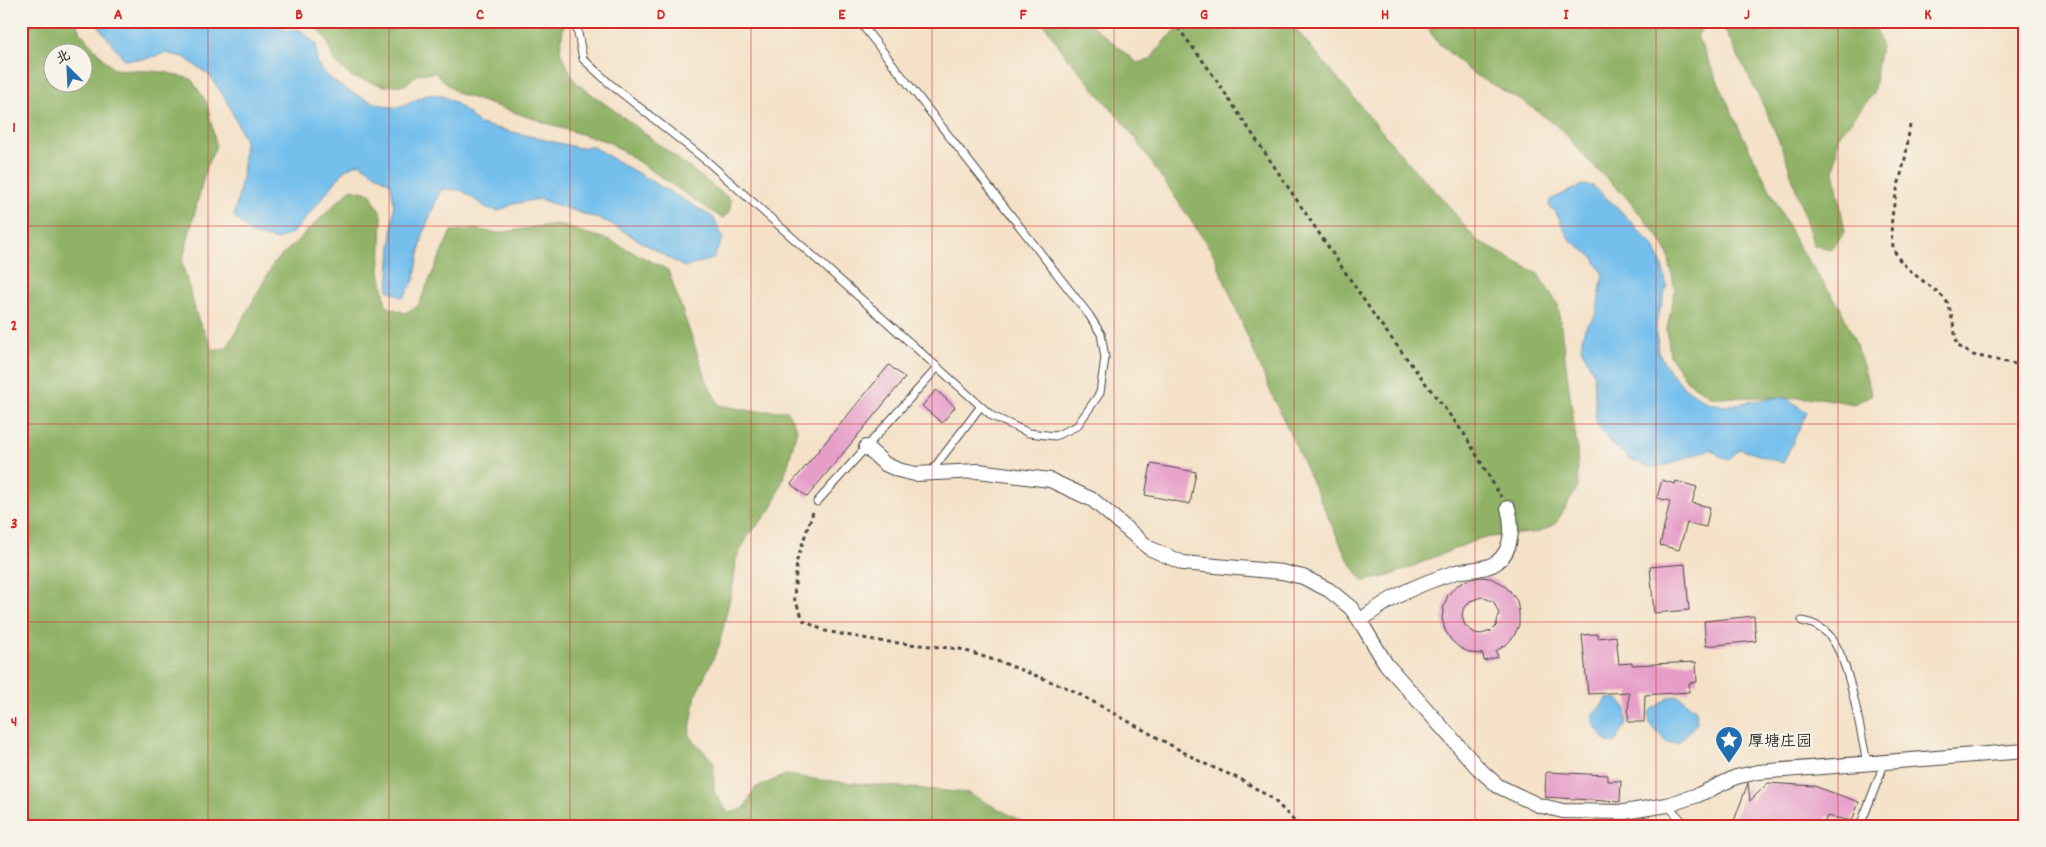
<svg xmlns="http://www.w3.org/2000/svg" width="2046" height="847" font-family="Dekko,'LXGW WenKai TC',sans-serif">
	<style>
		.forest { fill: #90b266; stroke: #5e6e48; fill-rule: evenodd }
		.water { fill: #74bfed; stroke: #50758c }
		.building { fill: #e69ec9; fill-rule: evenodd }
		.lines { fill: none; stroke-linecap: round; stroke-linejoin: round }
		.service-casing { stroke: #494642; stroke-width: 9 }
		.minor-casing { stroke: #494642; stroke-width: 16 }
		.path { stroke: #494642; stroke-width: 3; stroke-dasharray: 4 4; stroke-linecap: butt }
		.service { stroke: #fff; stroke-width: 7 }
		.minor { stroke: #fff; stroke-width: 14 }
		.grid { fill: none; stroke: #d62828; stroke-width: 1; stroke-opacity: 0.55 }
		.labels { text-anchor: middle; stroke-width: 4.5; stroke-linejoin: round; paint-order: stroke }
		.poi-label { font-size: 16px; fill: #2b2b2b; stroke: #f7f3e8; text-anchor: start }
		.neatline { fill: none; stroke: #d62828; stroke-width: 2 }
		.grid-label { font-size: 16px; text-anchor: middle; font-weight: bold; fill: #d62828 }
	</style>
	<rect width="100%" height="100%" fill="#f7f3e8"/>
	<filter id="ink" filterUnits="userSpaceOnUse"><feTurbulence type="fractalNoise" baseFrequency=".02" numOctaves="2"/><feDisplacementMap in="SourceGraphic" scale="10" xChannelSelector="R" yChannelSelector="G"/><feConvolveMatrix kernelMatrix="1 2 1 2 8 2 1 2 1" color-interpolation-filters="sRGB"/></filter>
	<filter id="wash" filterUnits="userSpaceOnUse"><feTurbulence type="fractalNoise" baseFrequency=".0096" numOctaves="4" result="noise"/><feDisplacementMap in="SourceGraphic" scale="20" xChannelSelector="R" yChannelSelector="G"/><feGaussianBlur stdDeviation="1.12" result="paint"/><feColorMatrix in="noise" values="0 0 0 0 0 0 0 0 0 0 0 0 0 0 0 0 0 1.4 0 .05"/><feComposite in="paint" operator="in"/></filter>
	<g filter="url(#wash)">
		<rect width="100%" height="100%" fill="#f4e1c7"/>
		<!-- forest -->
		<g class="forest">
			<path d="M21,21h54l5,11 33,37 51,3 27,7 16,24 9,43 -10,22 -24,95 16,57 16,30 13,-2 47,-85 77,-74 19,4 12,23 -2,54 6,36 19,7 13,-7 33,-75 20,-2 28,4 56,-9 54,16 59,30 40,114 11,21 32,6h36l10,18 -9,36 -16,43 -24,28 -12,23 -2,21 -15,66 -23,48 -7,42 25,26v30l14,21 16,-4 11,-21 31,-13 34,5 148,13 63,33h-1010zM82,52v30h-30v-30z"/>
			<polygon points="311,21 564,21 560,51 575,82 630,122 731,200 729,213 722,218 609,142 567,130 457,93 435,73 418,74 405,85 384,86 352,77 334,61 326,39"/>
			<polygon points="1042,21 1087,21 1137,63 1150,60 1164,41 1189,21 1289,21 1411,166 1443,199 1476,240 1538,274 1558,305 1577,447 1578,487 1556,523 1540,532 1481,538 1389,576 1363,581 1347,558 1269,388 1213,253 1130,131 1066,56"/>
			<polygon points="1424,21 1709,21 1697,36 1739,128 1798,246 1840,307 1856,344 1872,395 1854,404 1821,398 1712,397 1687,381 1670,356 1667,329 1675,291 1668,254 1658,236 1625,196 1592,165 1560,128 1526,103 1472,73 1435,40"/>
			<polygon points="1712,21 1874,21 1881,46 1873,94 1838,137 1834,171 1845,232 1832,249 1814,246 1786,158 1769,117 1722,24"/>
		</g>
		<!-- water -->
		<g class="water">
			<path d="M98,21h177l10,9h15l16,14c1,6 0,17 3,22 9,18 61,44 80,41 16,-3 24,-17 43,-11 14,5 27,18 37,28l100,24 12,-2 122,71 10,21 -10,21 -29,8 -76,-45 -69,-23 -26,5 -14,7 -12,-3 -26,-18 -20,-1 -18,44 -9,48 -11,17 -15,-8 6,-84 -3,-22 -32,-21 -13,6 -52,63 -17,8 -26,-6 -17,-18 8,-37 3,-38 -18,-40 -17,-25 -26,-19 -19,-4 -20,6 -20,1 -26,-33z"/>
			<polygon points="1582,185 1593,186 1618,208 1654,247 1660,260 1667,285 1656,323 1658,352 1668,369 1683,386 1704,401 1724,406 1779,397 1788,399 1807,412 1783,463 1740,449 1729,459 1720,456 1710,449 1667,465 1649,467 1628,458 1609,441 1596,422 1594,374 1582,349 1582,339 1585,328 1596,315 1603,275 1594,258 1569,239 1556,212 1549,206 1550,200"/>
			<polygon points="1678,696 1696,710 1697,723 1678,743 1667,743 1650,724 1649,712 1669,697"/>
			<polygon points="1608,698 1618,699 1626,708 1626,723 1615,743 1608,743 1593,724 1593,715"/>
		</g>
		<g id="blocks">
			<!-- building -->
			<g class="building">
				<polygon points="889,365 905,378 807,497 791,484"/>
				<polygon points="936,390 955,407 942,423 922,406"/>
				<polygon points="1151,464 1196,472 1190,504 1145,495"/>
				<polygon points="1662,480 1675,484 1676,481 1697,487 1692,503 1710,507 1706,527 1687,523 1679,550 1660,545 1670,501 1657,498"/>
				<polygon points="1685,564 1689,610 1654,613 1650,567"/>
				<path d="M1480,577l10,1 11,5 9,8 7,10 2,11v13l-5,11 -8,9 -10,6 2,6 -14,4 -1,-7 -12,-1 -11,-5 -9,-8 -6,-10 -3,-12 2,-12 4,-11 8,-9 11,-6zM1482,597l12,5 5,12 -3,12 -5,5 -10,3 -6,-1 -10,-7 -3,-10 1,-6 7,-9z"/>
				<polygon points="1754,616 1756,641 1706,646 1704,621"/>
				<polygon points="1598,634 1598,638 1616,636 1619,664 1632,663 1632,665 1696,662 1697,682 1689,683 1689,692 1645,695 1644,722 1628,722 1629,692 1588,694 1582,635"/>
				<polygon points="1546,772 1608,775 1608,781 1621,781 1620,802 1545,797"/>
				<polygon points="1748,783 1750,801 1768,783 1814,786 1859,802 1852,821 1827,816 1823,826 1732,826"/>
			</g>
		</g>
	</g>
	<g filter="url(#ink)">
		<use href="#blocks" fill-opacity="0" stroke="#494642" stroke-width="1"/>
		<g class="lines">
			<defs>
				<g id="service">
					<polyline points="579,21 577,28 583,59 609,83 708,162 992,416 1029,433 1055,436 1077,426 1100,393 1105,358 1101,334 1089,315 859,21"/>
					<polyline points="930,473 981,406"/>
					<polyline points="817,502 938,367"/>
					<path d="M1802,621c10,2 20,6 27,14 21,24 31,95 38,128"/>
					<polyline points="1667,805 1687,826"/>
					<polyline points="1860,826 1885,762"/>
				</g>
				<g id="minor">
					<polyline points="866,447 885,464 898,470 915,474 978,471 1050,480 1093,500 1149,548 1183,563 1282,572 1303,577 1329,590 1351,608 1360,621 1386,664 1478,768 1498,786 1538,805 1563,811 1624,812 1667,805 1698,795 1736,777 1758,772 2025,751"/>
					<path d="M1360,621c31,-25 59,-37 96,-49 13,-3 31,-2 41,-10 16,-12 16,-37 11,-54"/>
				</g>
			</defs>
			<!-- service casing -->
			<use href="#service" class="service-casing"/>
			<!-- minor casing -->
			<use href="#minor" class="minor-casing"/>
			<!-- path -->
			<g class="path">
				<polyline points="1173,21 1208,68 1376,318 1465,435 1501,497"/>
				<path d="M1910,125c-2,13 -3,26 -6,38 -6,24 -20,68 -8,91 11,21 45,35 52,50 5,13 6,29 10,42l15,9 52,11"/>
				<polyline points="813,512 797,560 794,598 804,621 825,631 879,641 960,649 1006,664 1070,689 1203,763 1242,780 1273,799 1299,826"/>
			</g>
			<!-- service -->
			<use href="#service" class="service"/>
			<!-- minor -->
			<use href="#minor" class="minor"/>
		</g>
	</g>
	<!-- grid -->
	<path class="grid" d="M208,21v805M389,21v805M570,21v805M751,21v805M932,21v805M1114,21v805M1294,21v805M1475,21v805M1656,21v805M1838,21v805M21,226h2004M21,424h2004M21,622h2004"/>
	<!-- icons -->
	<defs>
		<symbol id="sight-pin" viewBox="-11 -11 22 30"><path d="M0 17L-7.5 6A9.5 9.5 0 1 1 7.5 6Z" fill="#1f6fb2" stroke="#f7f3e8"/><path d="M0-6L1.8-2.2L6-1.7L2.9 1.2L3.7 5.4L0 3.3L-3.7 5.4L-2.9 1.2L-6-1.7L-1.8-2.2Z" fill="#fff"/></symbol>
	</defs>
	<g fill-rule="evenodd">
		<use href="#sight-pin" x="1713" y="724" width="32" height="43"/>
	</g>
	<g class="labels">
		<!-- poi labels -->
		<g class="poi-label">
			<text x="1748" y="746">厚塘庄园</text>
		</g>
	</g>
	<!-- margin -->
	<rect width="2046" height="847" fill="none" stroke="#f7f3e8" stroke-width="55"/>
	<!-- north arrow -->
	<g transform="translate(68 68) rotate(336)"><circle r="24" fill="#f7f3e8" stroke="#a5a39c"/>
	<path d="M0-4L9 19L0 12L-9 19Z" fill="#1f6fb2"/>
	<text y="-8" font-size="14" font-weight="bold" text-anchor="middle" fill="#2b2b2b">北</text>
	</g>
	<rect x="28" y="28" width="1990" height="792" class="neatline"/>
	<g class="grid-label">
		<text x="118" y="19">A</text>
		<text x="299" y="19">B</text>
		<text x="480" y="19">C</text>
		<text x="661" y="19">D</text>
		<text x="842" y="19">E</text>
		<text x="1023" y="19">F</text>
		<text x="1204" y="19">G</text>
		<text x="1385" y="19">H</text>
		<text x="1566" y="19">I</text>
		<text x="1747" y="19">J</text>
		<text x="1928" y="19">K</text>
		<text x="14" y="132">1</text>
		<text x="14" y="330">2</text>
		<text x="14" y="528">3</text>
		<text x="14" y="726">4</text>
	</g>
</svg>
